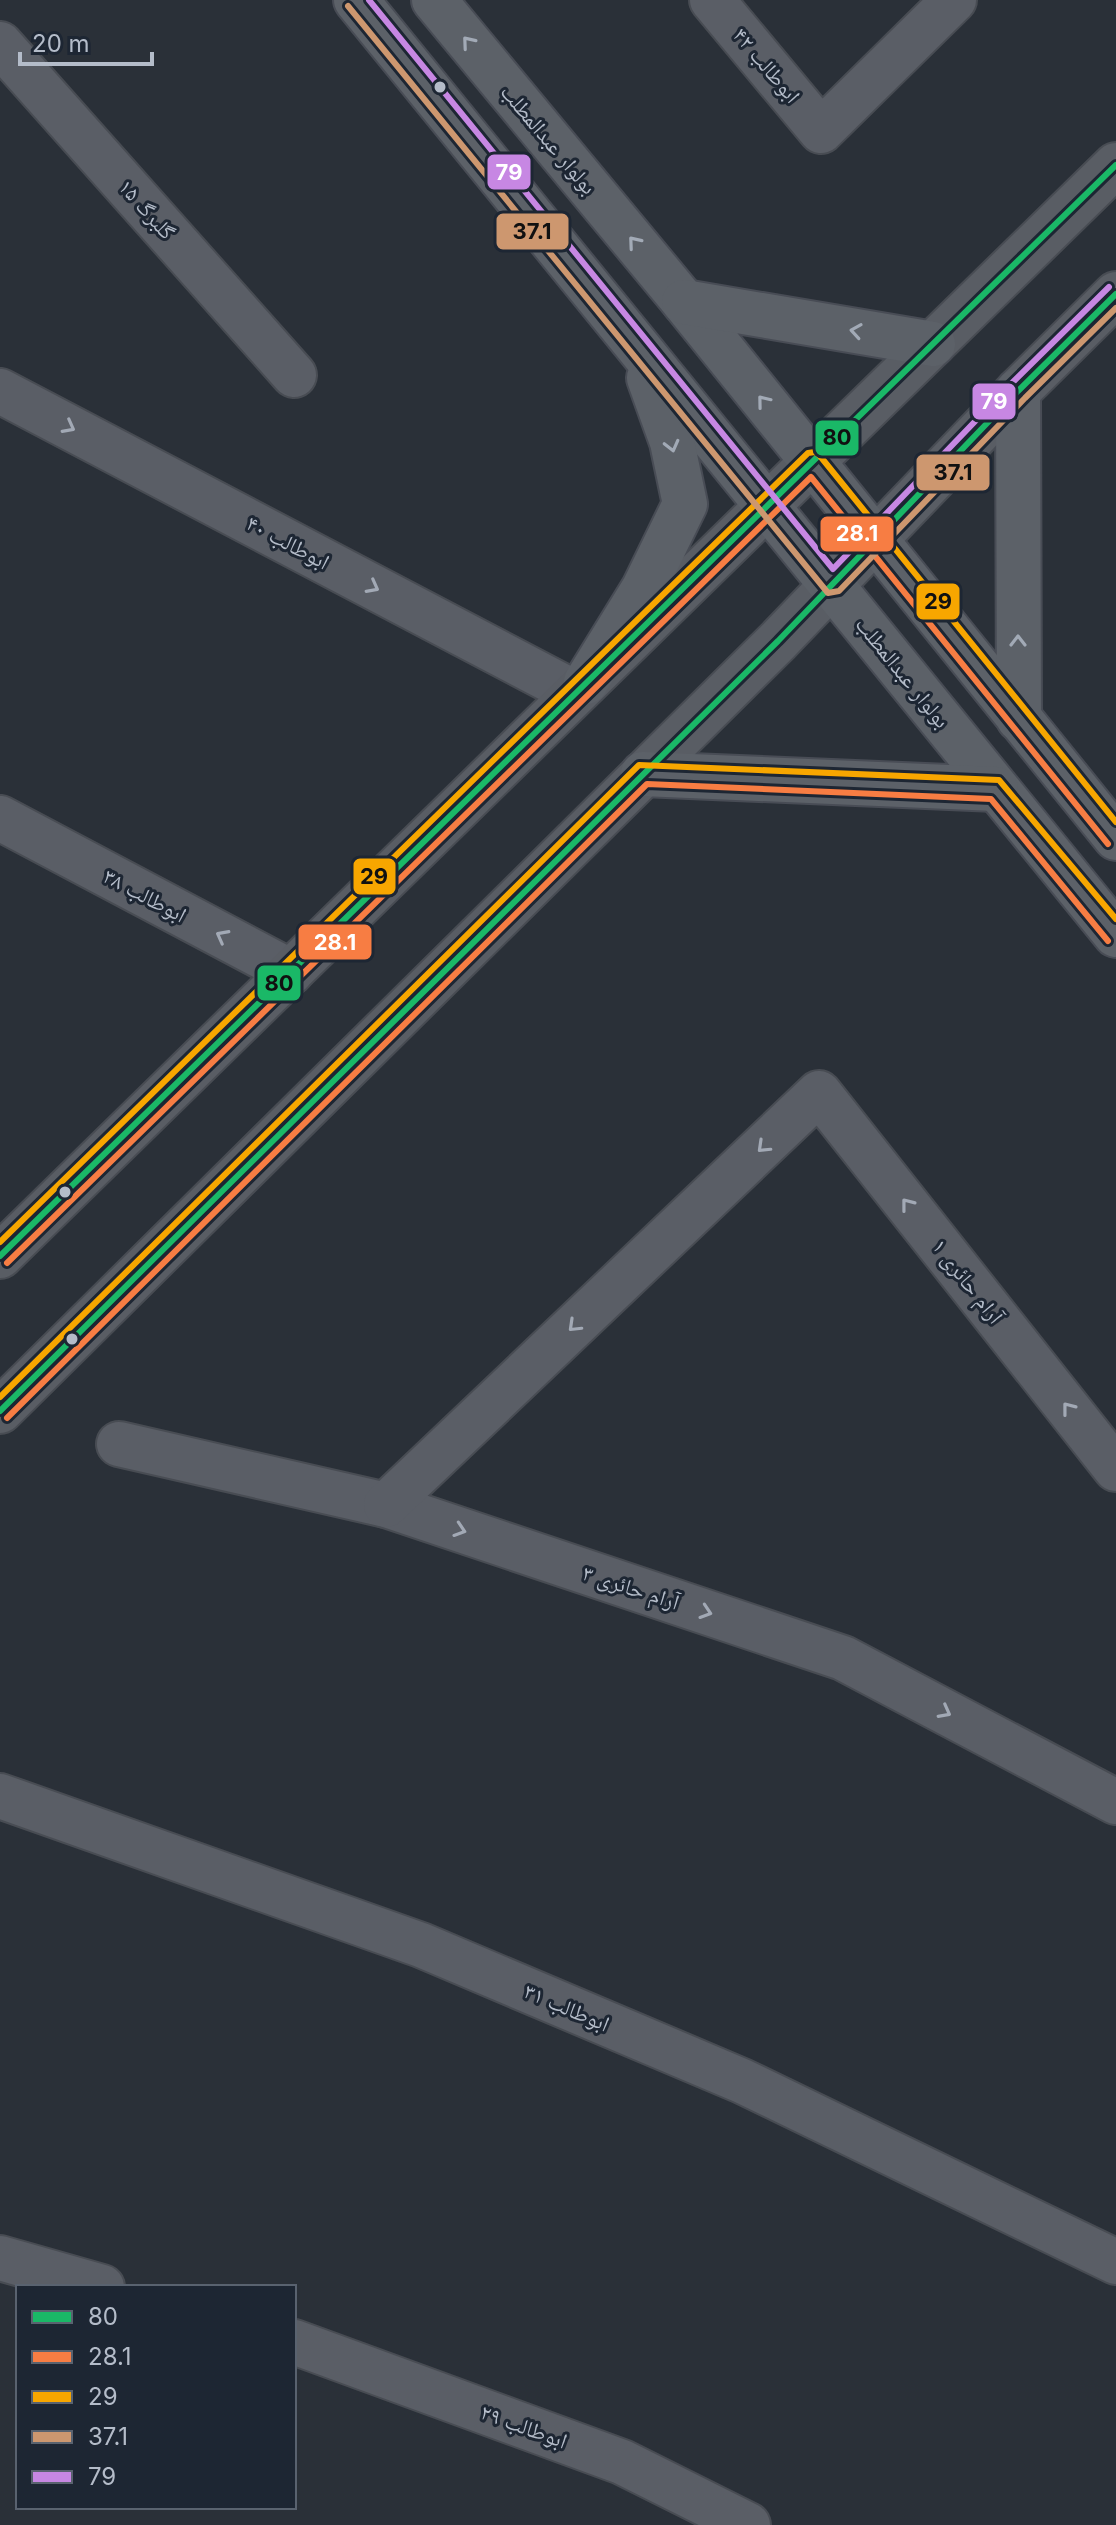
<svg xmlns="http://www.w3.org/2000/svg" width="1116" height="2525" font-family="Inter,'Noto Naskh Arabic',sans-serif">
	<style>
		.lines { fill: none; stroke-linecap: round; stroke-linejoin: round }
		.minor-casing { stroke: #484c53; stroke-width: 48 }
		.secondary-casing { stroke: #484c53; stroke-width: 48 }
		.primary-casing { stroke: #484c55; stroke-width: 48 }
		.minor { stroke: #5a5e66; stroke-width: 44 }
		.secondary { stroke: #595d64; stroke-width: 44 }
		.primary { stroke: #5c6168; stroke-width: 44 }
		.bus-1-casing { stroke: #1d2633; stroke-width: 12 }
		.bus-2-casing { stroke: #1d2633; stroke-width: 12 }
		.bus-3-casing { stroke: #1d2633; stroke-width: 12 }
		.bus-4-casing { stroke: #1d2633; stroke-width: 12 }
		.bus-5-casing { stroke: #1d2633; stroke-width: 12 }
		.bus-1 { stroke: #1ab867; stroke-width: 6 }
		.bus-2 { stroke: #f77d43; stroke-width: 6 }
		.bus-3 { stroke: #f7a600; stroke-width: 6 }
		.bus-4 { stroke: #cd976f; stroke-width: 6 }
		.bus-5 { stroke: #c787e3; stroke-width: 6 }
		.oneway { stroke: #a2aab6 }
		.oneway2 { stroke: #a2a9b5 }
		.bus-dot { fill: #b4bcc9; stroke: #1d2633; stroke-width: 3 }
		.labels { text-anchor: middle; stroke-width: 6; stroke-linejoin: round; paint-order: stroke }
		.street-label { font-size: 22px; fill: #b4bcc9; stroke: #1d2633 }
		.line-badge { stroke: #1d2633; stroke-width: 3 }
		.badge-label { font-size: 22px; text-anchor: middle; font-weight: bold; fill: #fff }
		.pale-badge-label { font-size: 22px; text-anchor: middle; font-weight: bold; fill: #111 }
	</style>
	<rect width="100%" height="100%" fill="#2a3038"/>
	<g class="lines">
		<defs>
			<g id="minor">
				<polyline points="712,0 821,131 954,0"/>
				<polyline points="0,44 294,375"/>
				<polyline points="0,391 575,693"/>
				<polyline points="0,818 291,972"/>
				<polyline points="119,1444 386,1505 843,1658 1116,1802"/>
				<polyline points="386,1505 819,1093 1116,1469"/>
				<polyline points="0,1796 421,1945 742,2081 1116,2262"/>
				<polyline points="0,2258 102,2287"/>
				<polyline points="294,2342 622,2462 748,2525"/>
			</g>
			<g id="secondary">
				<polyline points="0,1256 1116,165"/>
				<polyline points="0,1411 778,641 1018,391 1116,294"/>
			</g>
			<g id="primary">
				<polyline points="356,0 1116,935"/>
				<polyline points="434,0 684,302 1116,838"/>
				<polyline points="684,302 933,344"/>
				<polyline points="1018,391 1019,719"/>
				<polyline points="586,682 644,588 685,504 672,442 649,378"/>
				<polyline points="643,774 996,789"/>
			</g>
		</defs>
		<!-- minor casing -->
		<use href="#minor" class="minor-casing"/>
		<!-- secondary casing -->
		<use href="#secondary" class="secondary-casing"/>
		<!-- primary casing -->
		<use href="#primary" class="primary-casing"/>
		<!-- minor -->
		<use href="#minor" class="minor"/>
		<!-- secondary -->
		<use href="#secondary" class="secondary"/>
		<!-- primary -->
		<use href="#primary" class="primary"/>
		<defs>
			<g id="bus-1">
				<polyline points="0,1256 1116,165"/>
				<polyline points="0,1411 778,641 1018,391 1116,294"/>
			</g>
			<g id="bus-2">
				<polyline points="7,1263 811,477 1108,844"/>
				<polyline points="7,1418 647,784 991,799 1108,941"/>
			</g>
			<g id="bus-3">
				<polyline points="0,1242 808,453 815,452 820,456 1116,822"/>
				<polyline points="0,1397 639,765 999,780 1116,919"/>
			</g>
			<polyline id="bus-4" points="348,6 828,593 839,591 1025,398 1116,308"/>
			<polyline id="bus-5" points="369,0 833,569 1011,384 1109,287"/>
		</defs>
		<!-- bus-1 casing -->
		<use href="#bus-1" class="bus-1-casing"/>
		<!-- bus-2 casing -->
		<use href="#bus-2" class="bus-2-casing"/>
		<!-- bus-3 casing -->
		<use href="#bus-3" class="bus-3-casing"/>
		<!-- bus-4 casing -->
		<use href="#bus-4" class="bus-4-casing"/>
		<!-- bus-5 casing -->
		<use href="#bus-5" class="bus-5-casing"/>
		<!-- bus-1 -->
		<use href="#bus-1" class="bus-1"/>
		<!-- bus-2 -->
		<use href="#bus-2" class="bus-2"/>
		<!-- bus-3 -->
		<use href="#bus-3" class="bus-3"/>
		<!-- bus-4 -->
		<use href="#bus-4" class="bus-4"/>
		<!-- bus-5 -->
		<use href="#bus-5" class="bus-5"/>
	</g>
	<!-- one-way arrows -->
	<defs><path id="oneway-chevron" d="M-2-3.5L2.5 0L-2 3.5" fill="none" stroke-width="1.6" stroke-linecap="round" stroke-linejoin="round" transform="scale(2)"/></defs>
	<g class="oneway">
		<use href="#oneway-chevron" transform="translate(468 42) rotate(-130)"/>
		<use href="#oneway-chevron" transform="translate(634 242) rotate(-130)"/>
		<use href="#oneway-chevron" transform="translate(856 331) rotate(-171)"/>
		<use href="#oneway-chevron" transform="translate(763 401) rotate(-129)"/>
		<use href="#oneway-chevron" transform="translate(672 446) rotate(76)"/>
		<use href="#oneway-chevron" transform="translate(1018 641) rotate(-90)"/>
	</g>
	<g class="oneway2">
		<use href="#oneway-chevron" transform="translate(69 427) rotate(28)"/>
		<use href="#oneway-chevron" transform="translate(373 587) rotate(28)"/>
		<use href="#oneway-chevron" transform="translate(222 936) rotate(-152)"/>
		<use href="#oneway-chevron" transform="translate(763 1147) rotate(136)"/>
		<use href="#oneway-chevron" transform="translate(907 1204) rotate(-128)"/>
		<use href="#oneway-chevron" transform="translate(574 1326) rotate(136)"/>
		<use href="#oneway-chevron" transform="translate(1068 1408) rotate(-128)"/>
		<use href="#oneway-chevron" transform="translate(460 1530) rotate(18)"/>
		<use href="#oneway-chevron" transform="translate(706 1612) rotate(18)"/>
		<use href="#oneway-chevron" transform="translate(945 1712) rotate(28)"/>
	</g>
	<!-- markers -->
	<g class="bus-dot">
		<circle cx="440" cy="87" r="7"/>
		<circle cx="65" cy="1192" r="7"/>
		<circle cx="72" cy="1339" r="7"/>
	</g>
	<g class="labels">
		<!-- street labels -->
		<g class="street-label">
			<text transform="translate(767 65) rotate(50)" y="8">ابوطالب ۴۲</text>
			<text transform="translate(549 139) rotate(50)" y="8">بولوار عبدالمطلب</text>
			<text transform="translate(147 209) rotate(48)" y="8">گلبرگ ۱۵</text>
			<text transform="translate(288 542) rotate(28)" y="8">ابوطالب ۴۰</text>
			<text transform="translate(903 672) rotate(51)" y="8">بولوار عبدالمطلب</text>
			<text transform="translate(145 895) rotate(28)" y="8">ابوطالب ۳۸</text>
			<text transform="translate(968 1281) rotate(52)" y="8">آرام حائری ۱</text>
			<text transform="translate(631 1587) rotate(18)" y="8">آرام حائری ۳</text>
			<text transform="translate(567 2007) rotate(23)" y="8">ابوطالب ۳۱</text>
			<text transform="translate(524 2426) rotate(20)" y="8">ابوطالب ۲۹</text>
		</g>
	</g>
	<g class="line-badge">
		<rect x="486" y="153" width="46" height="38" rx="8" fill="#c787e3"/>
		<rect x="495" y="212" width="75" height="39" rx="8" fill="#cd976f"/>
		<rect x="971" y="382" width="46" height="39" rx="8" fill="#c787e3"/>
		<rect x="814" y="419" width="46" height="38" rx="8" fill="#1ab867"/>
		<rect x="915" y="453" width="76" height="39" rx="8" fill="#cd976f"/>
		<rect x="819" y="515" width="76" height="38" rx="8" fill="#f77d43"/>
		<rect x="915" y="582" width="46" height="39" rx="8" fill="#f7a600"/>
		<rect x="352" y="857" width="45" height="39" rx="8" fill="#f7a600"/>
		<rect x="297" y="923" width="76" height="38" rx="8" fill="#f77d43"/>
		<rect x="256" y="964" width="46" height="38" rx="8" fill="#1ab867"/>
	</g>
	<g class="badge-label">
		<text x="509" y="180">79</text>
		<text x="994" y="409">79</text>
		<text x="857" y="541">28.1</text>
		<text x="335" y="950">28.1</text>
	</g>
	<g class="pale-badge-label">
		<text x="532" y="239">37.1</text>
		<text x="837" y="445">80</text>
		<text x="953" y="480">37.1</text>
		<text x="938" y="609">29</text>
		<text x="374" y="884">29</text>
		<text x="279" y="991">80</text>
	</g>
	<!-- legend -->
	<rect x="16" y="2285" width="280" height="224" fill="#1d2633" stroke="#59626f" stroke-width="2"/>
	<rect x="32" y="2311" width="40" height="12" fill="#1ab867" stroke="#59626f" stroke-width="2"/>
	<text x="88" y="2325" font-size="24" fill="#b4bcc9">80</text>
	<rect x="32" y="2351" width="40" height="12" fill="#f77d43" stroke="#59626f" stroke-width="2"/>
	<text x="88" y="2365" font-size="24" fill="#b4bcc9">28.1</text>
	<rect x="32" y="2391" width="40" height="12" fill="#f7a600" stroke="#59626f" stroke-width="2"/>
	<text x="88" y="2405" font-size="24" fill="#b4bcc9">29</text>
	<rect x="32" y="2431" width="40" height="12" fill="#cd976f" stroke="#59626f" stroke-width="2"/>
	<text x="88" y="2445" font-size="24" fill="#b4bcc9">37.1</text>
	<rect x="32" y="2471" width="40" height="12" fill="#c787e3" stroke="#59626f" stroke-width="2"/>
	<text x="88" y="2485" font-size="24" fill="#b4bcc9">79</text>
	<!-- scale -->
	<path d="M20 52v12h132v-12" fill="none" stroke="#b4bcc9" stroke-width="4"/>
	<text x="32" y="52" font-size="24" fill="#b4bcc9" stroke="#1d2633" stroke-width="6" paint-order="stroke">20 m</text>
</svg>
